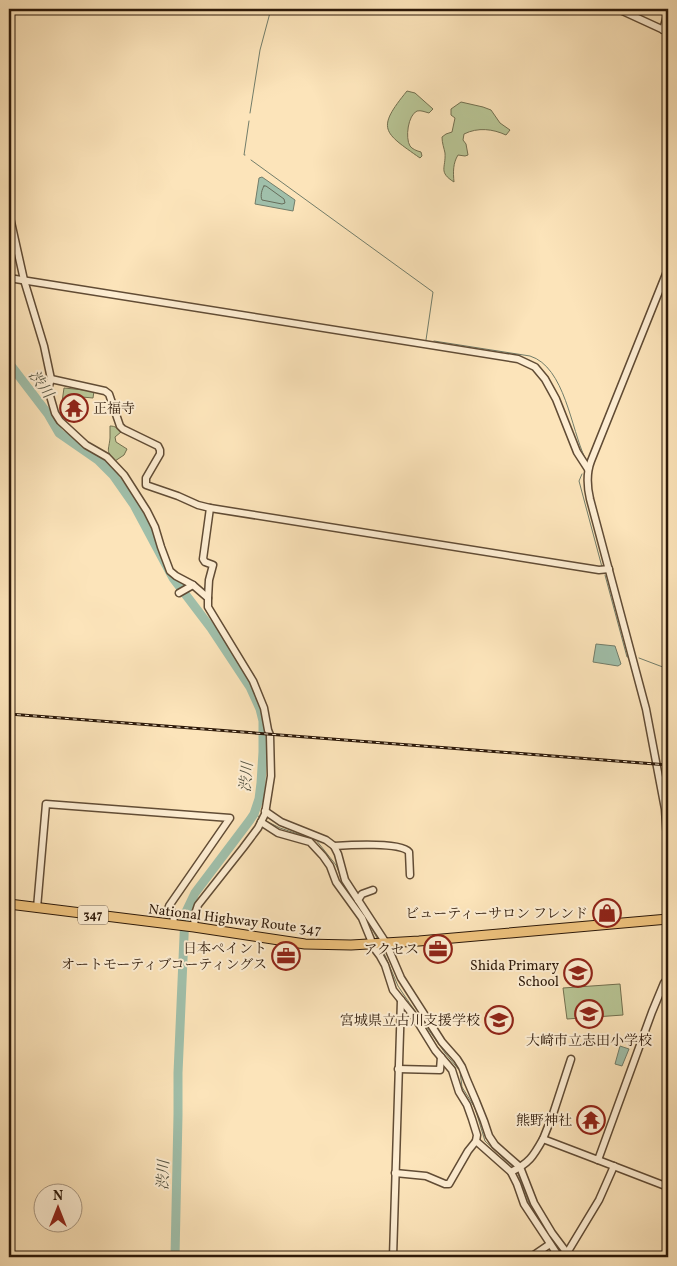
<svg xmlns="http://www.w3.org/2000/svg" width="677" height="1266" font-family="Vollkorn,'Noto Serif JP',serif">
	<style>
		.green { fill: #b8c595; stroke: #726f4f }
		.water { fill: #a0bfaa; stroke: #727d6a }
		.lines { fill: none; stroke-linecap: round; stroke-linejoin: round }
		.shore { stroke: #666c5a; stroke-width: 1 }
		.stream { stroke: #727d6a; stroke-width: 1 }
		.river { stroke: #a0bfaa; stroke-width: 9 }
		.minor-casing { stroke: #614c35; stroke-width: 9 }
		.highway-casing { stroke: #2d1909; stroke-width: 11 }
		.minor { stroke: #fdedd2; stroke-width: 6 }
		.highway { stroke: #eec27d; stroke-width: 9 }
		.rail-casing { stroke: #2d1909; stroke-width: 3 }
		.rail { stroke: #fdedd2; stroke-width: 1; stroke-dasharray: 4; stroke-linecap: butt }
		.labels { text-anchor: middle; stroke-width: 4; stroke-linejoin: round; paint-order: stroke }
		.shield { fill: #fdedd2; stroke: #6b5945; stroke-width: 1 }
		.shield-label { font-size: 12px; font-weight: bold; fill: #2d1909 }
		.poi-label { font-size: 14px; fill: #2d1909; stroke: #fdedd2; text-anchor: end }
		.street-label { font-size: 14px; fill: #2d1909; stroke: #fdedd2 }
		.water-label { font-size: 15px; font-style: italic; fill: #555341; stroke: #fdedd2 }
	</style>
	<rect width="100%" height="100%" fill="#fce4ba"/>
	<filter id="stains"><feTurbulence type="fractalNoise" baseFrequency=".004" numOctaves="4"/><feColorMatrix values="0 0 0 0 .2 0 0 0 0 .09 0 0 0 0 .02 0 0 0 .5 -.17"/></filter>
	<radialGradient id="worn" r=".72"><stop offset=".6" stop-color="#630" stop-opacity="0"/><stop offset="1" stop-color="#630" stop-opacity=".3"/></radialGradient>
	<!-- green -->
	<g class="green">
		<path d="M407,91l8,2 18,16 -4,4c-4,-1 -8,-3 -12,-2 -9,4 -12,27 -7,35 2,3 7,5 11,6l1,4 -2,2c-37,-26 -44,-29 -13,-67z"/>
		<path d="M461,102l22,5 8,3 9,13 10,7 -4,5c-13,-6 -28,-8 -42,-1l-1,6 3,4 2,11 -3,1 -7,-1c-5,8 -5,17 -4,27 -16,-10 -8,-14 -9,-29 -1,-5 -3,-10 -3,-16l4,-3 6,-2 3,-14 -4,-3v-6z"/>
		<polygon points="64,388 94,391 93,398 71,396 70,410 61,409"/>
		<path d="M110,426c5,0 8,2 11,6l-6,5 1,5 11,7 -3,6 -9,6c-10,-10 -6,-11 -5,-23 0,-4 0,-8 0,-12z"/>
		<polygon points="620,984 623,1015 567,1019 563,988"/>
	</g>
	<!-- water -->
	<g class="water">
		<polygon points="262,177 295,200 293,211 255,204 259,178"/>
		<polygon points="596,644 615,646 621,664 618,666 593,662"/>
		<polygon points="620,1046 629,1049 622,1066 615,1064"/>
	</g>
	<g class="lines">
		<!-- shore -->
		<path class="shore" d="M264,186h2l18,13 1,4 -3,1 -20,-4c-2,-4 0,-11 2,-14z"/>
		<!-- stream -->
		<g class="stream">
			<polyline points="250,113 260,50 271,9"/>
			<polyline points="245,155 244,155 249,121"/>
			<polyline points="251,160 433,292 426,340"/>
			<path d="M434,341l96,15c35,11 41,73 55,102"/>
			<polyline points="582,474 579,481 602,567"/>
			<polyline points="605,575 627,657 628,657"/>
			<polyline points="639,658 668,669"/>
			<polyline points="668,708 668,714"/>
			<polyline points="254,814 260,817"/>
			<polyline points="266,821 280,828 316,840 336,865 345,886 358,906"/>
			<polyline points="366,918 377,938"/>
			<polyline points="381,946 398,986 406,998 445,1053 460,1071 462,1087 475,1108 485,1141 514,1168"/>
			<polyline points="517,1171 529,1203 551,1238 565,1257"/>
		</g>
		<!-- river -->
		<polyline class="river" points="9,363 48,414 59,433 98,460 113,475 134,505 173,578 211,628 250,687 260,709 263,721 263,752 261,783 259,799 254,814 250,820 201,885 195,893 185,914 178,1073 178,1115 175,1257"/>
		<defs>
			<g id="minor">
				<polyline points="618,9 668,32"/>
				<polyline points="663,30 668,12"/>
				<polyline points="9,213 24,280 44,346 51,379 48,389 55,413 60,421 86,445 107,457 124,475 147,511 155,527 161,547 170,571 176,576 193,585 208,598 208,607 253,681 264,708 268,730 270,735 271,776 265,814 258,828 243,848 198,905 195,914 194,927"/>
				<path d="M668,269l-77,192c-5,13 -4,25 -1,38l56,210 19,100 3,45"/>
				<polyline points="9,278 518,359 535,367 545,379 556,399 577,452 588,469"/>
				<polyline points="51,379 105,391 109,394 120,426 123,429 158,446 160,450 160,454 146,478 146,485 178,496 198,505 210,508 599,570 609,569"/>
				<polyline points="179,593 193,585"/>
				<polyline points="208,598 209,580 213,565 205,562 203,559 210,508"/>
				<polyline points="265,811 281,822 326,840 334,846 338,854 345,880 358,900"/>
				<polyline points="261,822 278,833 310,842 323,856 330,866 336,882 362,918 371,940 371,944 380,956 385,965 393,990 414,1016 435,1050 452,1070 459,1092 467,1105 472,1119 477,1135 476,1141 511,1172 517,1184 524,1204 559,1257"/>
				<path d="M334,846c15,-1 67,-4 75,6l1,23"/>
				<polyline points="373,890 362,894 358,900 386,943 401,978 442,1042 457,1059 462,1067 467,1080 476,1101 484,1121 489,1136 495,1145 520,1167 534,1203 552,1233 570,1257"/>
				<polyline points="37,908 46,804 230,818 169,906 174,916 173,925"/>
				<polyline points="398,1069 440,1070 441,1057"/>
				<polyline points="543,1139 553,1114 571,1059"/>
				<polyline points="598,1160 668,1187"/>
				<path d="M511,1172c18,-9 22,-15 32,-33l55,21 54,-148 12,-29 4,-5"/>
				<polyline points="395,1173 426,1176 445,1184 449,1184 468,1151 476,1141"/>
				<polyline points="567,1253 599,1200 614,1166"/>
				<polyline points="393,1257 401,1000"/>
				<polyline points="531,1257 550,1244"/>
			</g>
			<polyline id="highway" points="9,904 194,927 305,944 351,945 419,941 668,919"/>
		</defs>
		<!-- minor casing -->
		<use href="#minor" class="minor-casing"/>
		<!-- highway casing -->
		<use href="#highway" class="highway-casing"/>
		<!-- minor -->
		<use href="#minor" class="minor"/>
		<!-- highway -->
		<use href="#highway" class="highway"/>
		<defs>
			<polyline id="rail" points="9,714 668,765"/>
		</defs>
		<!-- rail casing -->
		<use href="#rail" class="rail-casing"/>
		<!-- rail -->
		<use href="#rail" class="rail"/>
	</g>
	<!-- icons -->
	<defs>
		<symbol id="temple-ring" viewBox="-11 -11 22 22"><circle r="9.5" fill="#fdedd2" stroke="#8f2418" stroke-width="1.5"/><path d="M0-6L5-2H3V0L6.5 2.5H4V6H1.5V3h-3V6H-4V2.5H-6.5L-3 0V-2H-5Z" fill="#8f2418"/></symbol>
		<symbol id="shop-ring" viewBox="-11 -11 22 22"><circle r="9.5" fill="#fdedd2" stroke="#8f2418" stroke-width="1.5"/><path d="M-5-2.5h2.3a2.7 3.5 0 0 1 5.4 0H5L5.5 6h-11ZM-1.5-2.5h3a1.5 2.3 0 0 0-3 0Z" fill="#8f2418"/></symbol>
		<symbol id="office-ring" viewBox="-11 -11 22 22"><circle r="9.5" fill="#fdedd2" stroke="#8f2418" stroke-width="1.5"/><path d="M-6-3h4V-5.5h4V-3h4V5H-6ZM-1-4.5V-3h2v-1.5ZM-6 0V1H6V0Z" fill="#8f2418"/></symbol>
		<symbol id="school-ring" viewBox="-11 -11 22 22"><circle r="9.5" fill="#fdedd2" stroke="#8f2418" stroke-width="1.5"/><path d="M0-5L7-2L0 1L-7-2ZM-4 1L0 2.5L4 1V4Q0 6-4 4Z" fill="#8f2418"/></symbol>
	</defs>
	<g fill-rule="evenodd">
		<use href="#temple-ring" x="58" y="392" width="32" height="32"/>
		<use href="#shop-ring" x="591" y="897" width="32" height="32"/>
		<use href="#office-ring" x="422" y="933" width="32" height="32"/>
		<use href="#office-ring" x="270" y="940" width="32" height="32"/>
		<use href="#school-ring" x="562" y="957" width="32" height="32"/>
		<use href="#school-ring" x="573" y="998" width="32" height="32"/>
		<use href="#school-ring" x="483" y="1004" width="32" height="32"/>
		<use href="#temple-ring" x="575" y="1104" width="32" height="32"/>
	</g>
	<g class="labels">
		<!-- shield labels -->
		<rect class="shield" x="78" y="905.5" width="30" height="19" rx="4"/>
		<g class="shield-label">
			<text x="93" y="919">347</text>
		</g>
		<!-- poi labels -->
		<g class="poi-label">
			<text x="93" y="413" text-anchor="start">正福寺</text>
			<text x="588" y="918">ビューティーサロン フレンド</text>
			<text x="267" y="953">日本ペイント<tspan x="267" dy="16">オートモーティブコーティングス</tspan></text>
			<text x="419" y="954">アクセス</text>
			<text x="559" y="970">Shida Primary<tspan x="559" dy="16">School</tspan></text>
			<text x="480" y="1025">宮城県立古川支援学校</text>
			<text x="589" y="1045" text-anchor="middle">大崎市立志田小学校</text>
			<text x="572" y="1125">熊野神社</text>
		</g>
		<!-- street labels -->
		<g class="street-label">
			<text transform="translate(235 919) rotate(7)" y="5">National Highway Route 347</text>
		</g>
		<!-- water labels -->
		<g class="water-label">
			<text transform="translate(41 384) rotate(54)" y="5">渋川</text>
			<text transform="translate(246 777) rotate(-85)" y="5">渋川</text>
			<text transform="translate(163 1175) rotate(-88)" y="5">渋川</text>
		</g>
	</g>
	<!-- margin -->
	<rect width="677" height="1266" fill="none" stroke="#fce4ba" stroke-width="30"/>
	<rect x="10" y="10" width="657" height="1246" fill="none" stroke="#2d1909" stroke-width="2.5"/>
	<rect x="15" y="15" width="647" height="1236" fill="none" stroke="#2d1909"/>
	<!-- north arrow -->
	<g transform="translate(58 1208)"><circle r="24" fill="#fdedd2" stroke="#aa9882"/>
	<path d="M0-4L9 19L0 12L-9 19Z" fill="#8f2418"/>
	<text y="-8" font-size="14" font-weight="bold" text-anchor="middle" fill="#2d1909">N</text>
	</g>
	<rect width="100%" height="100%" filter="url(#stains)"/>
	<rect width="100%" height="100%" fill="url(#worn)"/>
</svg>
